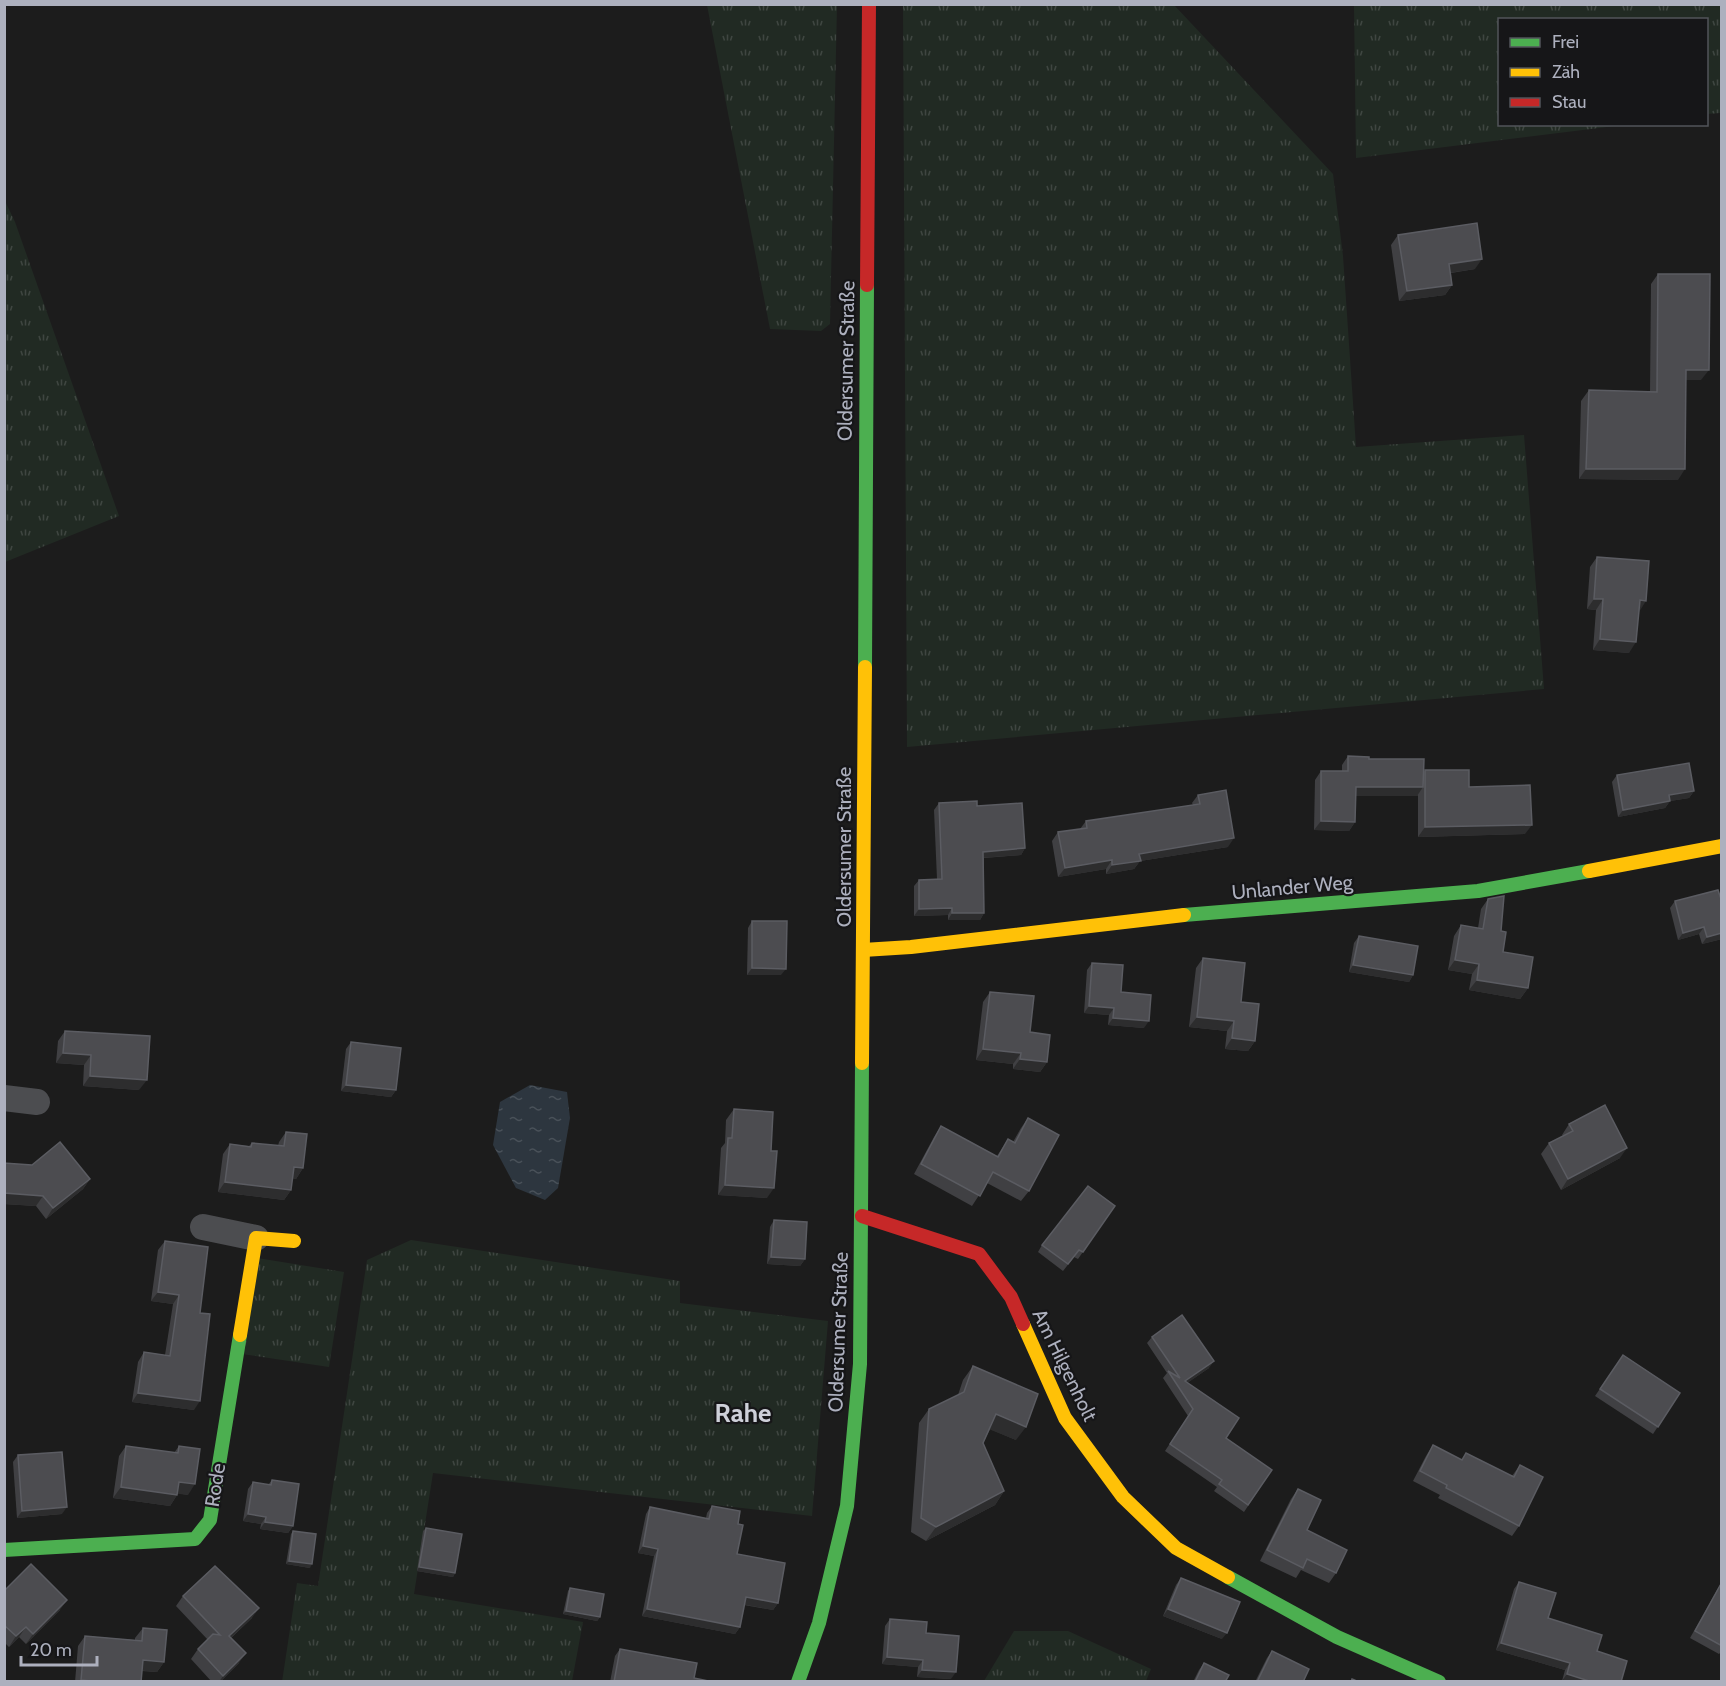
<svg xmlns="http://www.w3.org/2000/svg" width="1726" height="1686" font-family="Cabin,sans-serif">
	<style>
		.grass { fill: url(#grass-tufts) }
		.water { fill: url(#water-ripples) }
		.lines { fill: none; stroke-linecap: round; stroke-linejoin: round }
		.street { stroke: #4c4d50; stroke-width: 26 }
		.fast { stroke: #4caf50; stroke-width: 14 }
		.slow { stroke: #ffc107; stroke-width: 14 }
		.jam { stroke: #c62828; stroke-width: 14 }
		.wall { fill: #404043 }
		.shaded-wall { fill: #2d2d2e }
		.building { fill: #4c4c50; stroke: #5b5c62; stroke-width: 1.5 }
		.labels { text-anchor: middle; stroke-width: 4.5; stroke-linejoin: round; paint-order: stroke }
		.street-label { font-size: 20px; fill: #adb0be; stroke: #161618 }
		.district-label { font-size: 26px; font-weight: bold; fill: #ced0d9; stroke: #161618 }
	</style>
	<defs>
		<pattern id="grass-tufts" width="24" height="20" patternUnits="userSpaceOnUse" patternTransform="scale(1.5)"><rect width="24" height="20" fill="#212a23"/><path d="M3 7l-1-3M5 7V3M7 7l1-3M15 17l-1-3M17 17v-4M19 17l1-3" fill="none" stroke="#3f4641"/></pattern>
		<pattern id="water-ripples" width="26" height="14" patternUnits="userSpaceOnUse" patternTransform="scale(1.5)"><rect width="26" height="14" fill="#2d363f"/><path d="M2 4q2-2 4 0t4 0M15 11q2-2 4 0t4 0" fill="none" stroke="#495159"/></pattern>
	</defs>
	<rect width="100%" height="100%" fill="#1c1c1c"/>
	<!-- grass -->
	<g class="grass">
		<polygon points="707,5 837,5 830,324 821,331 770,329"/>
		<polygon points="903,5 1174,5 1333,174 1343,256 1356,447 1524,435 1544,689 907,747"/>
		<polygon points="1354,5 1721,5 1721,142 1720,113 1707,114 1706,20 1500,20 1500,124 1623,125 1356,158"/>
		<polygon points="5,201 15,222 119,516 5,562"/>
		<polygon points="411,1240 680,1281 680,1303 828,1321 812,1516 433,1473 414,1594 583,1622 572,1681 282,1682 297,1583 318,1586 367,1260"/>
		<polygon points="257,1258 344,1272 329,1367 242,1354"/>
		<polygon points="1014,1631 1068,1631 1151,1669 1146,1681 984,1681"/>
	</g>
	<!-- water -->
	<polygon class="water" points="530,1085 567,1092 570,1118 558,1188 545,1200 516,1188 493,1145 500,1102"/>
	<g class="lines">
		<!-- street -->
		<g class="street">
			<polyline points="4,1098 37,1102"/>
			<polyline points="203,1227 256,1238"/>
		</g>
		<!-- fast -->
		<g class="fast">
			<polyline points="865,667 867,285"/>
			<polyline points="1184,915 1478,891 1589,871"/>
			<polyline points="4,1550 195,1539 210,1520 240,1335"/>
			<polyline points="1228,1577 1337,1637 1439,1682"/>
			<polyline points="798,1682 819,1623 847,1506 860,1364 862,1063"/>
		</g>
		<!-- slow -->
		<g class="slow">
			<polyline points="1589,871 1722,846"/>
			<polyline points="863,950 911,947 1184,915"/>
			<polyline points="862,1063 865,667"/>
			<polyline points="1023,1324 1065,1418 1123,1497 1176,1548 1228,1577"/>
			<polyline points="240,1335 256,1238 294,1241"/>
		</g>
		<!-- jam -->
		<g class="jam">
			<polyline points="867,285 869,4"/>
			<polyline points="862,1216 979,1254 1011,1297 1023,1324"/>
		</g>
	</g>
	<!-- wall -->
	<g class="wall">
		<polygon points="1398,235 1475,269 1451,273 1452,285 1445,295 1399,301 1391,245"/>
		<polygon points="1658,274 1701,380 1686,380 1678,480 1579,479 1581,401 1589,390 1650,392 1651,284"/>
		<polygon points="1597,557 1639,611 1629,653 1593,650 1596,610 1587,609 1590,567"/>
		<polygon points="1348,756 1369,759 1424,771 1469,787 1525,834 1418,837 1418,795 1417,796 1356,796 1355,822 1349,831 1314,830 1315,780 1321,771 1342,771 1342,765"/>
		<polygon points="1617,775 1694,791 1689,798 1670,801 1665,808 1618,817 1612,782"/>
		<polygon points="1198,795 1228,847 1140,861 1134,869 1106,874 1106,869 1058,877 1052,841 1058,832 1080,829 1086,821 1193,805 1192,803"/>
		<polygon points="939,803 977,806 1025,848 1021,855 984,858 984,913 980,920 948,920 948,915 914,916 914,886 919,880 937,879 934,810"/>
		<polygon points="1488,899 1501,931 1503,952 1528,988 1520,999 1469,990 1472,974 1448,970 1454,936 1461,925 1478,928 1481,909"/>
		<polygon points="1675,901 1722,939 1702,944 1699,934 1678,940 1670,908"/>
		<polygon points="752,921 781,975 747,975 748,928"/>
		<polygon points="1359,936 1413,975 1409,982 1349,972 1354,943"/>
		<polygon points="1203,958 1241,1002 1255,1041 1248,1051 1225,1049 1227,1031 1189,1027 1196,968"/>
		<polygon points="1092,963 1121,992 1144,1028 1108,1025 1109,1015 1084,1013 1087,970"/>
		<polygon points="990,992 1047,1062 1040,1072 1013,1069 1013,1064 976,1060 983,1002"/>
		<polygon points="65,1031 139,1090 83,1086 84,1065 56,1063 58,1041"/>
		<polygon points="351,1042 396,1090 391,1097 341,1091 346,1049"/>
		<polygon points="734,1109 767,1198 718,1195 721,1148 725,1143 726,1120"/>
		<polygon points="1028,1118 1029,1191 1021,1201 987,1183 972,1206 914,1174 934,1137 941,1126 997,1156 1008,1139 1013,1142 1021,1128"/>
		<polygon points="1569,1124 1620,1158 1561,1190 1541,1154 1549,1143 1563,1136 1562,1135"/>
		<polygon points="286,1132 303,1168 296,1179 292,1178 291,1190 284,1200 218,1192 223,1154 230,1144 249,1146 252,1143 278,1146 279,1142"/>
		<polygon points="4,1163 90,1179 83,1189 46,1219 36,1206 4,1204"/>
		<polygon points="1115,1206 1078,1259 1074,1257 1063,1271 1038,1252 1042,1245"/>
		<polygon points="774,1220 805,1259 800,1266 767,1264 770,1227"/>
		<polygon points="165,1241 200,1313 194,1410 132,1402 138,1362 144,1352 165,1355 173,1304 151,1301 158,1250"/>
		<polygon points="1152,1337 1209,1368 1187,1383 1226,1438 1272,1470 1244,1512 1214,1491 1217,1487 1165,1451 1188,1416 1163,1378 1167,1373 1147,1343"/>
		<polygon points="1623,1355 1680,1393 1653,1434 1595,1396"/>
		<polygon points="973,1366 1016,1440 990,1429 983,1443 1004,1491 995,1505 926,1541 911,1532 919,1423 929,1409 958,1395 963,1380"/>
		<polygon points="1433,1445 1461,1460 1466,1453 1512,1476 1520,1465 1519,1526 1512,1536 1438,1498 1440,1495 1413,1481 1426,1456"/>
		<polygon points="126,1446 174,1453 179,1446 188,1495 177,1493 177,1495 170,1506 113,1498 119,1456"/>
		<polygon points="18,1455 62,1514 17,1518 13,1462"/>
		<polygon points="272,1480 293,1526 288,1533 260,1529 261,1524 243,1521 248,1489 253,1482 268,1485"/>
		<polygon points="1298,1489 1307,1530 1336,1573 1329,1583 1301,1570 1296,1578 1260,1561 1291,1499"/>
		<polygon points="712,1506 738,1524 737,1554 778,1603 773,1610 744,1605 740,1627 735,1634 642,1616 654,1556 638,1553 646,1514 650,1507 706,1518 707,1513"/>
		<polygon points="426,1528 455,1573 453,1577 417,1571 423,1531"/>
		<polygon points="293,1531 310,1568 286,1564 291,1534"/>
		<polygon points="1181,1578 1222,1639 1163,1616 1176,1585"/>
		<polygon points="1722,1581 1722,1651 1719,1654 1690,1638"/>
		<polygon points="1519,1582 1548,1618 1602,1635 1562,1681 1565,1670 1496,1650 1514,1589"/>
		<polygon points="570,1588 600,1617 597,1621 563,1614 568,1591"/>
		<polygon points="4,1591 60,1610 26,1644 19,1637 9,1647 4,1642"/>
		<polygon points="183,1596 252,1618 231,1638 239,1663 220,1682 212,1682 191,1659 198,1649 208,1640 176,1606"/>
		<polygon points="890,1619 926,1633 951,1679 917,1677 918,1667 882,1664 885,1626"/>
		<polygon points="143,1628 164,1662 157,1672 142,1671 141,1682 75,1682 78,1646 85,1636 135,1640 135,1638"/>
		<polygon points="620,1649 694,1678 713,1682 610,1682 615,1656"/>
		<polygon points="1272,1651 1303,1682 1255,1682 1267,1658"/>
		<polygon points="1204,1663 1225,1682 1193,1682 1199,1670"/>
	</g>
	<!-- shaded-wall -->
	<g class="shaded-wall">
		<polygon points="1482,259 1475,269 1442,274 1449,264"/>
		<polygon points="1452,285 1445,295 1399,301 1407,291"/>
		<polygon points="1686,370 1709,370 1701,380 1679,380"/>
		<polygon points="1586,469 1685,469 1678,480 1579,479"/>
		<polygon points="1594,599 1603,599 1596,610 1587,609"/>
		<polygon points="1640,600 1646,601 1639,612"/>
		<polygon points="1600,639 1636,642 1629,653 1593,650"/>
		<polygon points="1356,787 1423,787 1417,796 1350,796"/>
		<polygon points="1694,791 1689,798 1664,802 1669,795"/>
		<polygon points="1670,801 1665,808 1618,817 1623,810"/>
		<polygon points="1321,821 1355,822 1349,831 1314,830"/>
		<polygon points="1532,825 1525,834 1418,837 1425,827"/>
		<polygon points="1234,838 1228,847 1140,861 1134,869 1106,874 1112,865 1139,854"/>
		<polygon points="1025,848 1021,855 979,858 983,852"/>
		<polygon points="1112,860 1106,869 1058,877 1065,868"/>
		<polygon points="952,908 948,915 914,916 919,909"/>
		<polygon points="952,913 984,913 980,920 948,920"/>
		<polygon points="1704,927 1699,934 1678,940 1683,933"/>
		<polygon points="1722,933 1722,939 1702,944 1707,937"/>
		<polygon points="1455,960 1479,964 1472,974 1448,970"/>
		<polygon points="1353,965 1413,975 1409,982 1349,972"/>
		<polygon points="752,968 786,969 781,975 747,975"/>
		<polygon points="1477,980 1528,988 1520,999 1469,990"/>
		<polygon points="1089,1006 1114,1008 1109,1015 1084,1013"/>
		<polygon points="1197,1017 1234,1021 1227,1031 1189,1027"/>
		<polygon points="1113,1018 1149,1021 1144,1028 1108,1025"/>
		<polygon points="1232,1038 1255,1041 1248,1051 1225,1049"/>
		<polygon points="983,1049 1021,1053 1013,1064 976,1060"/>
		<polygon points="63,1053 91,1055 84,1065 56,1063"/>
		<polygon points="1020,1059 1047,1062 1040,1072 1013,1069"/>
		<polygon points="90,1076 147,1080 139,1090 83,1086"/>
		<polygon points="346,1085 396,1090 391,1097 341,1091"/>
		<polygon points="1627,1148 1620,1158 1561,1190 1568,1179"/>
		<polygon points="294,1167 303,1168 296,1179 287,1177"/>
		<polygon points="90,1179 83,1189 46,1219 53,1208"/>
		<polygon points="225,1182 291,1190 284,1200 218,1192"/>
		<polygon points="725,1185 774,1188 767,1198 718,1195"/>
		<polygon points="4,1193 43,1196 36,1206 4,1204"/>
		<polygon points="771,1257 805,1259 800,1266 767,1264"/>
		<polygon points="158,1292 179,1295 173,1304 151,1301"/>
		<polygon points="1214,1361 1209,1368 1180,1388 1185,1381"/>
		<polygon points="138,1393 200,1401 194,1410 132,1402"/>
		<polygon points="996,1414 1026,1427 1016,1440 986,1428"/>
		<polygon points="179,1482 195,1484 188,1495 171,1493"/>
		<polygon points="121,1487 177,1495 170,1506 113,1498"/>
		<polygon points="1004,1491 995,1505 926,1541 936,1527"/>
		<polygon points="67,1507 62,1514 17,1518 22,1511"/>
		<polygon points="248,1514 266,1517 261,1524 243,1521"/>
		<polygon points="265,1522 293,1526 288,1533 260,1529"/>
		<polygon points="643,1546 658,1549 654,1556 638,1553"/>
		<polygon points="289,1561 312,1564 310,1568 286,1564"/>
		<polygon points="419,1567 455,1573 453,1577 417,1571"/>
		<polygon points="746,1597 778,1603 773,1610 741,1604"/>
		<polygon points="67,1600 60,1610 26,1644 33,1634"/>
		<polygon points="259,1608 252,1618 222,1646 229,1636"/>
		<polygon points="647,1609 740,1627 735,1634 642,1616"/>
		<polygon points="1168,1609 1227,1633 1222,1639 1163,1616"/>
		<polygon points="566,1611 600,1617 597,1621 563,1614"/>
		<polygon points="26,1627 19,1637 9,1647 16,1636"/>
		<polygon points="1501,1643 1570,1663 1565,1670 1496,1650"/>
		<polygon points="246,1653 239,1663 220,1682 219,1682 223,1676"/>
		<polygon points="887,1657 923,1660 918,1667 882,1664"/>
		<polygon points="143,1660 164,1662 157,1672 136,1670"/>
		<polygon points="922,1670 956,1672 951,1679 917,1677"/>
		<polygon points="1567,1674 1592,1682 1562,1681"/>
		<polygon points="81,1680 101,1682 80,1682"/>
	</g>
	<!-- building -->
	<g class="building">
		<polygon points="1477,223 1482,259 1449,264 1452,285 1407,291 1398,235"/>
		<polygon points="1658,274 1710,274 1709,370 1686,370 1685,469 1586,469 1589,390 1657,392"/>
		<polygon points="1597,557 1649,561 1646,601 1640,600 1636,642 1600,639 1603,599 1594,599"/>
		<polygon points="1348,756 1369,757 1369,759 1424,759 1423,787 1356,787 1355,822 1321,821 1321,771 1348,771"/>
		<polygon points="1689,763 1694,791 1669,795 1670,801 1623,810 1617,775"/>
		<polygon points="1425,770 1469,770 1469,787 1530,785 1532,825 1425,827"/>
		<polygon points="1226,790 1234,838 1139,854 1141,861 1112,865 1112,860 1065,868 1058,832 1087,828 1086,821 1200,804 1198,795"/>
		<polygon points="977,801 977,806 1022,803 1025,848 983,852 984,913 952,913 952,908 919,909 919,880 942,879 939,803"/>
		<polygon points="1718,890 1722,902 1722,933 1707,937 1704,927 1683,933 1675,901"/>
		<polygon points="1504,896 1501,931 1506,932 1503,952 1533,957 1528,988 1477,980 1479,964 1455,960 1461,925 1483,929 1488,899"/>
		<polygon points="752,921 787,921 786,969 752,968"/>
		<polygon points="1359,936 1418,946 1413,975 1353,965"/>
		<polygon points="1203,958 1245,963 1241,1002 1259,1004 1255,1041 1232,1038 1234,1021 1197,1017"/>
		<polygon points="1092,963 1123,965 1121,992 1151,995 1149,1021 1113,1018 1114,1008 1089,1006"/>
		<polygon points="990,992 1034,996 1030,1032 1050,1035 1047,1062 1020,1059 1021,1053 983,1049"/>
		<polygon points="65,1031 150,1036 147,1080 90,1076 91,1055 63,1053"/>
		<polygon points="351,1042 401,1048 396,1090 346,1085"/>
		<polygon points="1605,1105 1627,1148 1568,1179 1549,1143 1573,1131 1569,1124"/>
		<polygon points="734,1109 773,1112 771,1151 777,1151 774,1188 725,1185 728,1138 732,1138"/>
		<polygon points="1028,1118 1059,1135 1029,1191 993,1172 980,1196 921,1164 941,1126 998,1157 1008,1139 1015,1143"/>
		<polygon points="286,1132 307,1134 303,1168 294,1167 291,1190 225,1182 230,1144 251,1147 252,1143 284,1146"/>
		<polygon points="60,1142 90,1179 53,1208 43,1196 4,1193 4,1163 32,1165"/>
		<polygon points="1088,1186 1115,1206 1083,1252 1079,1250 1068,1264 1042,1245"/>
		<polygon points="774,1220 807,1222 805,1259 771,1257"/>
		<polygon points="165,1241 208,1247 200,1313 210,1314 200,1401 138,1393 144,1352 170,1356 179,1295 158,1292"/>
		<polygon points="1182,1315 1214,1361 1185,1381 1239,1418 1226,1438 1272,1470 1248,1505 1219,1484 1222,1480 1170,1444 1193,1409 1168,1371 1180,1378 1152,1337"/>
		<polygon points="1623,1355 1680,1393 1658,1427 1600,1389"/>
		<polygon points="973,1366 1038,1394 1026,1427 996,1414 983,1443 1004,1491 936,1527 921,1518 929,1409 964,1392"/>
		<polygon points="1433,1445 1462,1460 1466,1453 1514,1477 1520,1465 1543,1477 1519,1526 1446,1488 1447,1485 1420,1471"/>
		<polygon points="126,1446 178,1453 179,1446 200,1449 195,1484 179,1482 177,1495 121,1487"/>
		<polygon points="62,1452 67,1507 22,1511 18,1455"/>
		<polygon points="272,1480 299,1484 293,1526 265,1522 266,1517 248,1514 253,1482 271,1485"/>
		<polygon points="1298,1489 1321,1500 1307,1530 1347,1550 1336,1573 1307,1559 1303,1568 1267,1550"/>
		<polygon points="712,1506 740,1511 738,1524 743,1525 737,1554 785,1563 778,1603 746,1597 740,1627 647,1609 658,1549 643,1546 650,1507 709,1519"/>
		<polygon points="426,1528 462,1534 455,1573 419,1567"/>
		<polygon points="293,1531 316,1534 312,1564 289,1561"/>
		<polygon points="31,1564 67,1600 33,1634 26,1627 16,1636 4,1625 4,1591"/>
		<polygon points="215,1566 259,1608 229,1636 246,1653 223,1676 198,1649 213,1634 220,1635 183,1596"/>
		<polygon points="1181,1578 1240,1602 1227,1633 1168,1609"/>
		<polygon points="1519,1582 1556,1593 1548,1618 1602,1635 1597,1651 1627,1661 1621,1682 1592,1682 1567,1674 1570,1663 1501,1643"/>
		<polygon points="1722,1582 1722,1646 1695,1631"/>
		<polygon points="570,1588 604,1594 600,1617 566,1611"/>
		<polygon points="890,1619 927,1622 926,1633 959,1636 956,1672 922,1670 923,1660 887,1657"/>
		<polygon points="143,1628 167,1630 164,1662 143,1660 141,1682 101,1682 81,1680 85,1636 142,1641"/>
		<polygon points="620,1649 697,1663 694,1678 713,1682 614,1682"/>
		<polygon points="1272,1651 1309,1669 1303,1682 1257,1682"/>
		<polygon points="1204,1663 1229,1675 1225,1682 1195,1682"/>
		<polygon points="1352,1679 1359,1682 1351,1682"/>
	</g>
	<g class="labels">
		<!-- street labels -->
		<g class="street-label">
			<text transform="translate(846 361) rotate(-89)" y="7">Oldersumer Straße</text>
			<text transform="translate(844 847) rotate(-90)" y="7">Oldersumer Straße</text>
			<text transform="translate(1292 887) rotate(-5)" y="7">Unlander Weg</text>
			<text transform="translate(838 1332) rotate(-88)" y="7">Oldersumer Straße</text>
			<text transform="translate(1065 1365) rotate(64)" y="7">Am Hilgenholt</text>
			<text transform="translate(215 1485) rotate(-81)" y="7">Rode</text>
		</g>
		<!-- district labels -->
		<g class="district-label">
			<text x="743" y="1422">Rahe</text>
		</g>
	</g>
	<!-- border -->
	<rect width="1726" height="1686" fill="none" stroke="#adb0be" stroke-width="12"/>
	<!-- legend -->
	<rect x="1498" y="18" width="210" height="108" fill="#161618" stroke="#52545a" stroke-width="1.5"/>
	<rect x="1510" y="38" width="30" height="9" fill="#4caf50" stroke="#52545a" stroke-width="1.5"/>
	<text x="1552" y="48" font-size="18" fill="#adb0be">Frei</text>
	<rect x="1510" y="68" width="30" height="9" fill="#ffc107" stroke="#52545a" stroke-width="1.5"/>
	<text x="1552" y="78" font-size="18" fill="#adb0be">Zäh</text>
	<rect x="1510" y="98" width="30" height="9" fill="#c62828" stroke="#52545a" stroke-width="1.5"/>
	<text x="1552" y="108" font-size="18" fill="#adb0be">Stau</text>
	<!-- scale -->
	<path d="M21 1656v9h76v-9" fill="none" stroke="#adb0be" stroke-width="3"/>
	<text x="30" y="1656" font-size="18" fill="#adb0be" stroke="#161618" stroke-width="4.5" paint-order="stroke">20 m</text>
</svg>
